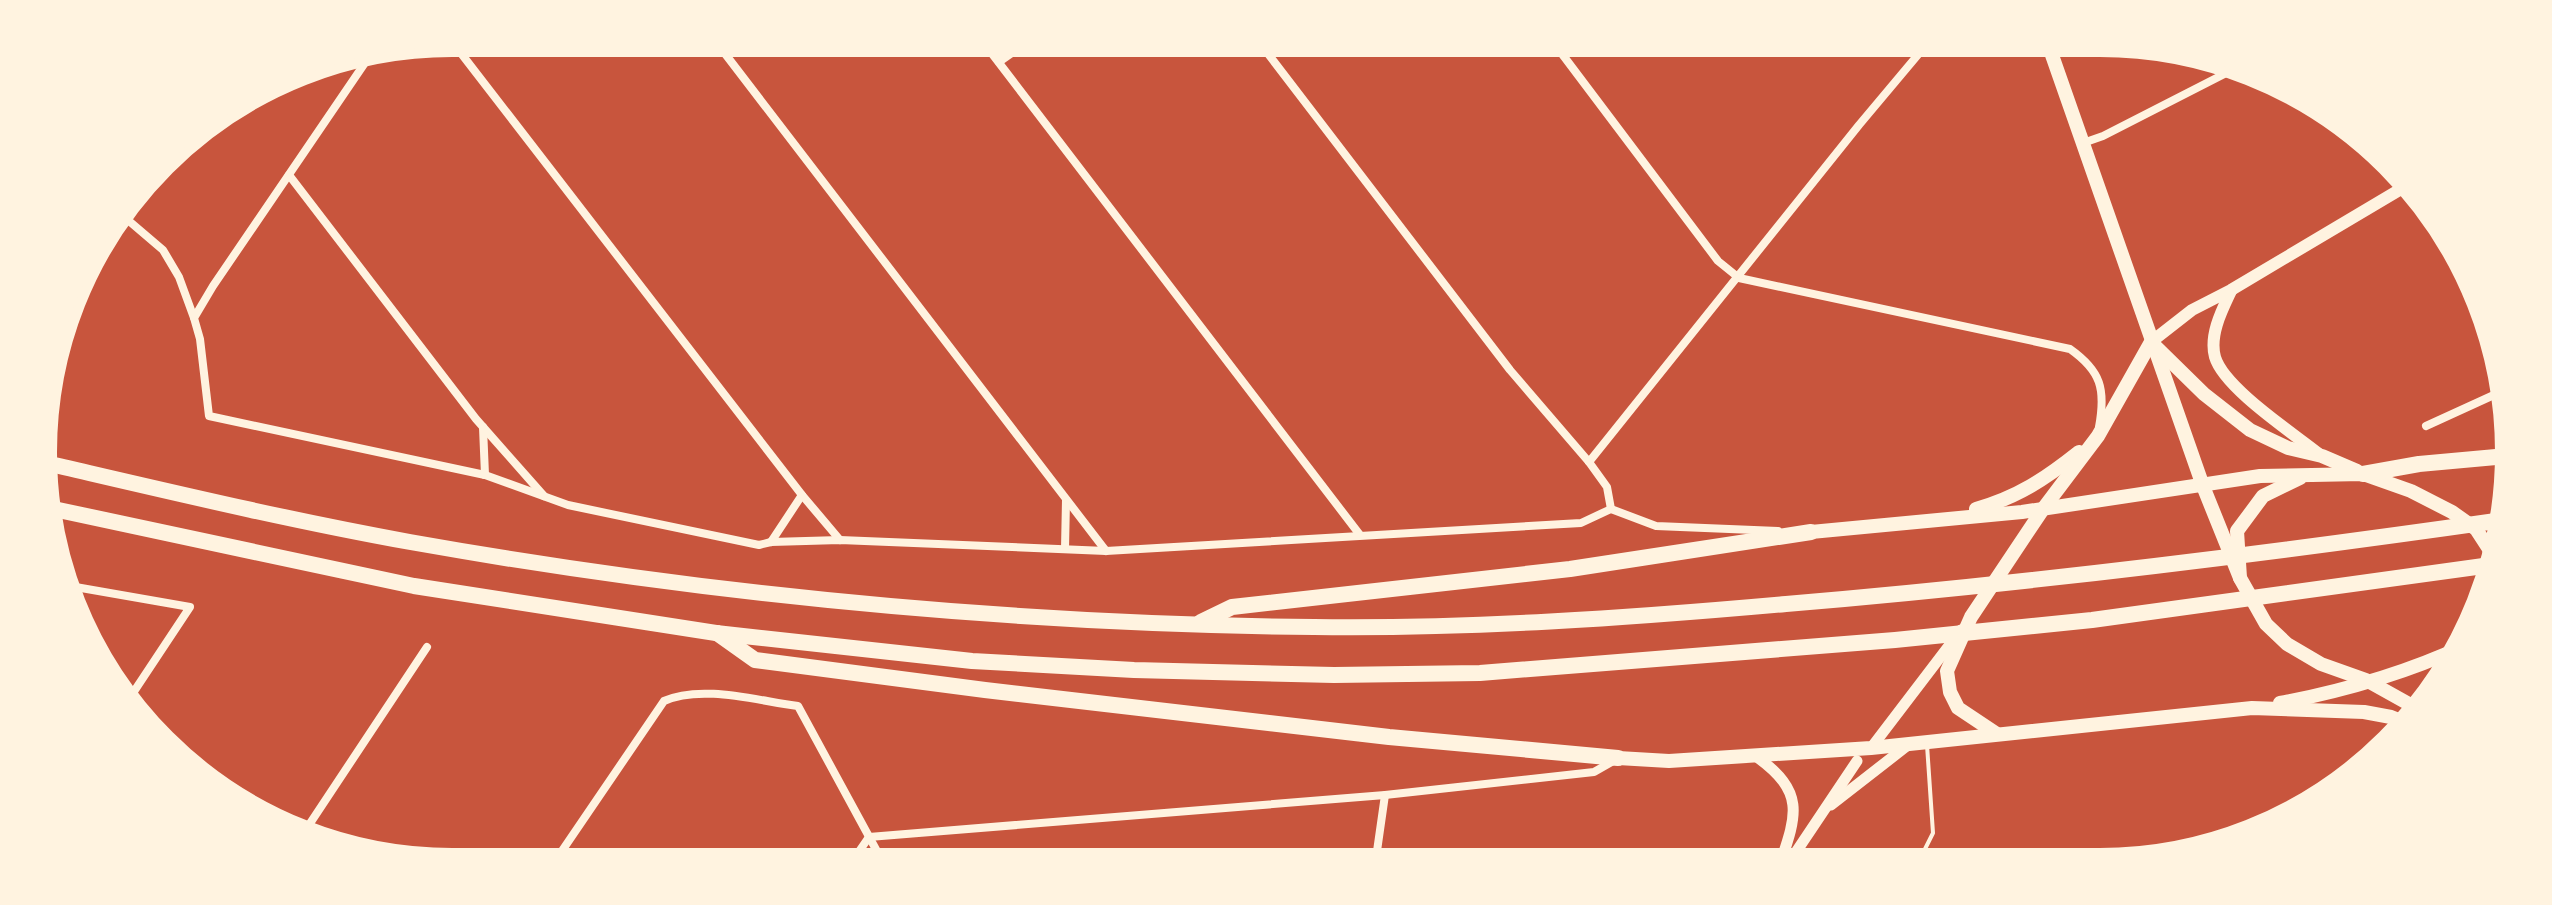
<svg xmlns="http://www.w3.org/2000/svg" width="2552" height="905" font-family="Manrope,sans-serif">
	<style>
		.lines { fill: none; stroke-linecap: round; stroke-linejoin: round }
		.service { stroke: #fff3e0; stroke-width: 4 }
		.minor { stroke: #fff3e0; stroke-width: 8 }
		.tertiary { stroke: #fff3e0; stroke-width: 11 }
		.secondary { stroke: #fff3e0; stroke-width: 12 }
		.primary { stroke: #fff3e0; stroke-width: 14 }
		.motorway { stroke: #fff3e0; stroke-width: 16 }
		.rim { fill: none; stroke: #fff3e0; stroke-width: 10 }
	</style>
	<rect width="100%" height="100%" fill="#c8553d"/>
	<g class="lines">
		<!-- service -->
		<polyline class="service" points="1912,864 1925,849 1933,833 1927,745"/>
		<!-- minor -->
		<g class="minor">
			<polyline points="713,38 1106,551"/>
			<polyline points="980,38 1360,535"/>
			<polyline points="1256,38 1510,370 1589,462 1607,487 1611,509"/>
			<path d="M1550,38l168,223 21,17 331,71c31,22 36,40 29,78"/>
			<polyline points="450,39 802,495 840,540"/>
			<polyline points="1562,53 1574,38"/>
			<polyline points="371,54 213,286 194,318 200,339 209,416 485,475 568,505 759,545 771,542 840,540 1106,551 1581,523 1611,509 1656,526 1778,531"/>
			<polyline points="999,62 1033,38"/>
			<polyline points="2083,143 2103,136 2238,67"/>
			<polyline points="289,175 476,419 544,496"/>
			<polyline points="122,215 163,250 179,277 194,318"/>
			<polyline points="2426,426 2507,389"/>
			<polyline points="483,427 485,475"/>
			<polyline points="1589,462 1859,125 1932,38"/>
			<polyline points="771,542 802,495"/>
			<polyline points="1065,549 1066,500"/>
			<polyline points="64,585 190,607 127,702"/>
			<polyline points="303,834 427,647"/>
			<polyline points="869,837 1385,795 1594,772 1615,760"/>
			<polyline points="1375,865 1385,795"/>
			<polyline points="849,866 869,837"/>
			<path d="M551,867l113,-166c37,-17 94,0 134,5l87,160"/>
		</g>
		<!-- tertiary -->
		<g class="tertiary">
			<polyline points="1871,748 1961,630"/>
			<path d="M1757,757c48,35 40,57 23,107"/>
			<polyline points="1831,805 1908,745"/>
			<polyline points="1788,864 1857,761"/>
		</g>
		<!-- secondary -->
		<g class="secondary">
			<path d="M2231,291c-9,19 -22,44 -16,66 9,31 78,76 104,97"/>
			<polyline points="2151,342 2192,310 2231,290 2406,186"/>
		</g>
		<!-- primary -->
		<g class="primary">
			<polyline points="2046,38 2203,486 2240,578"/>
			<polyline points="2154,345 2204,394 2250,430 2288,448 2322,456 2357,471"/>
			<polyline points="2300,478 2263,496 2237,531 2240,578 2266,624 2287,644 2321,664 2366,680 2418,709"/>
			<path d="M1976,509c42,-12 69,-30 103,-57"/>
			<polyline points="1811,532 2022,512 2260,476 2363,474 2411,491 2452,512 2476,529 2489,549 2494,574"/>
			<path d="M2280,703c63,-12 126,-30 184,-57"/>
			<polyline points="1997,734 1958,708 1950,692 1947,671 1971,617 2043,509 2098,436 2151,342"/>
			<polyline points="1618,758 1669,761 1871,748 2252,708 2364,712 2391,717 2406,723"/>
		</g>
		<!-- motorway -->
		<g class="motorway">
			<path d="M46,463c121,28 242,57 364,79 299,53 601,82 904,85 157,2 315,-9 472,-23 239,-20 479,-50 717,-84"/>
			<polyline points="2363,474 2419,464 2507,456"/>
			<polyline points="49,508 414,586 716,633 972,661 1134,670 1334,675 1480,673 1895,640 2092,620 2498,564"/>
			<polyline points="1201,622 1232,607 1570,569 1811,532"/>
			<polyline points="717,633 755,660 985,690 1389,737 1618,758"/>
		</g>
	</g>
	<!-- crop -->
	<path d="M0 0H2552V905H0ZM452 52H2100A400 400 0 0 1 2500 452V453A400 400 0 0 1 2100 853H452A400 400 0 0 1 52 453V452A400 400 0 0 1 452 52Z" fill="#fff3e0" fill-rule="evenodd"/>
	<path class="rim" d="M452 52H2100A400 400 0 0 1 2500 452V453A400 400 0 0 1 2100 853H452A400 400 0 0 1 52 453V452A400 400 0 0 1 452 52Z"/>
</svg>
